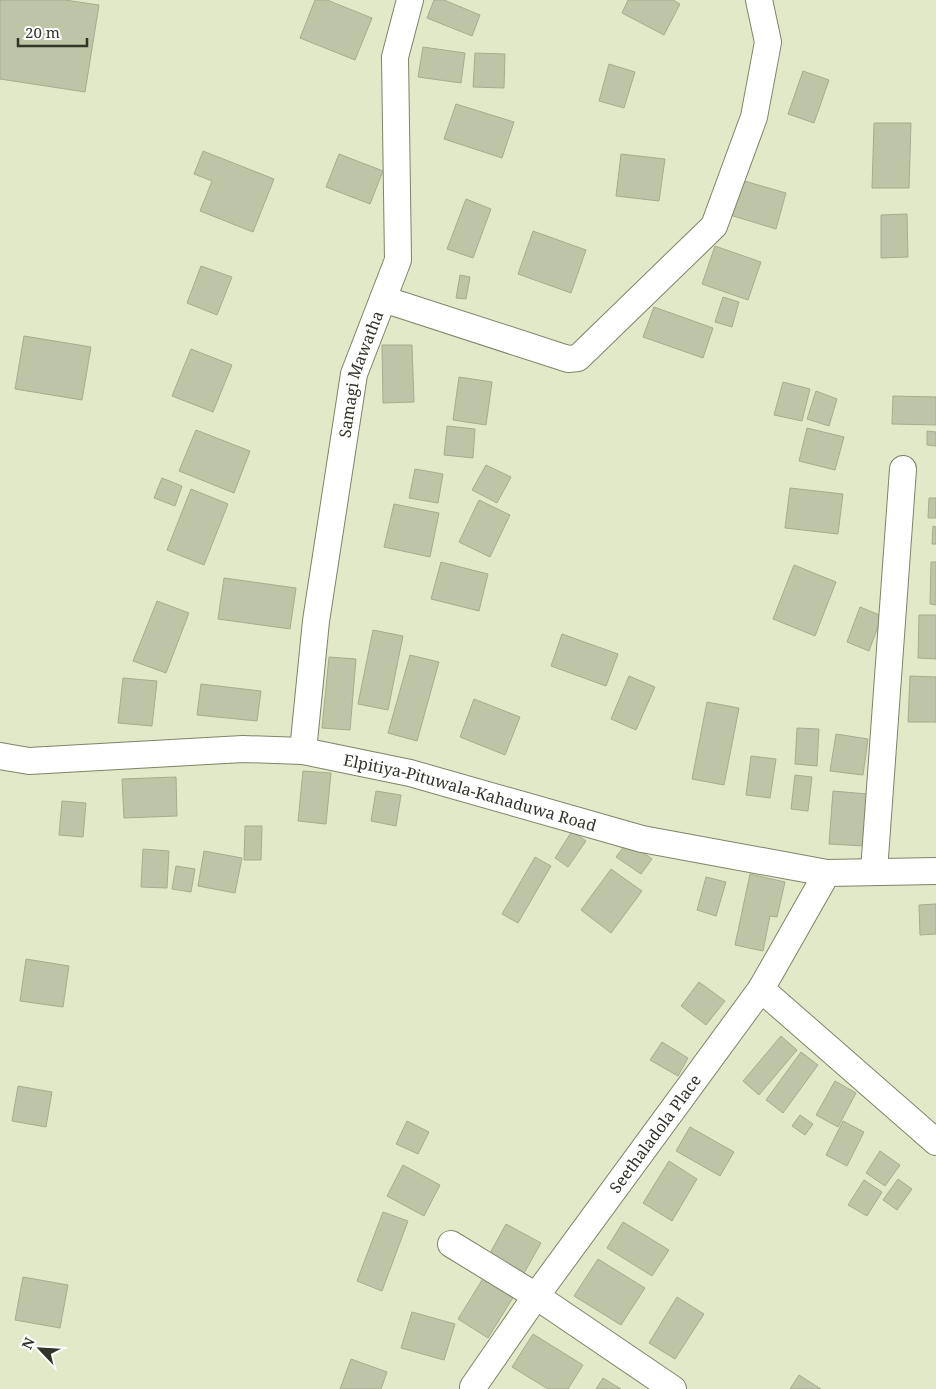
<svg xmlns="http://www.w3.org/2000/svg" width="936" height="1389" font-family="'Noto Serif',serif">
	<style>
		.building { fill: #bdc5a6; stroke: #a6ad8f }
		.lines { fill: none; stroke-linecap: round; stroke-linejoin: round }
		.minor-casing { stroke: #7e8567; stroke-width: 28 }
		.minor { stroke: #fff; stroke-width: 26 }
		.labels { text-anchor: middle; stroke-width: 4; stroke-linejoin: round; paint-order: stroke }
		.street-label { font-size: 16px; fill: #313428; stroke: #fff }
	</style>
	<rect width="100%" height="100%" fill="#e1e9c9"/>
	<!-- building -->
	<g class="building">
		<polygon points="0,0 65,0 99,5 85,92 0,79"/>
		<polygon points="315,0 327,0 372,18 355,60 300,38"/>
		<polygon points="434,0 444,0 480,15 472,36 427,18"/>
		<polygon points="628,0 673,0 680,4 664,35 622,13"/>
		<polygon points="423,47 465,53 461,83 418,77"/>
		<polygon points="475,53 505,54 504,88 473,87"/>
		<polygon points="609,64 635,72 624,108 599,101"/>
		<polygon points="803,71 829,80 814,123 788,114"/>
		<polygon points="456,104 514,122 502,158 444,139"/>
		<polygon points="874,123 911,123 909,188 872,188"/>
		<polygon points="203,151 274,179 253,232 200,211 212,181 194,174"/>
		<polygon points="339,154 383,171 370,204 326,187"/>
		<polygon points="621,154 665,159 659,201 616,196"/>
		<polygon points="741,180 786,193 776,229 730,215"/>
		<polygon points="466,199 491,209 473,258 447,249"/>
		<polygon points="907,214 908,257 881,258 881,215"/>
		<polygon points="533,231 586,250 571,293 518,274"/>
		<polygon points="715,246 761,262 748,300 702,284"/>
		<polygon points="201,266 232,277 217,315 187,303"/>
		<polygon points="460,275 470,277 466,299 456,298"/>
		<polygon points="723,297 739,302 732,327 715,322"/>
		<polygon points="654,307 713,328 703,358 643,337"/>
		<polygon points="24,336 91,347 82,400 15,389"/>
		<polygon points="382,345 412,345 414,402 383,403"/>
		<polygon points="191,349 232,365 213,412 172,396"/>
		<polygon points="459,377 492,382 486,425 453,420"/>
		<polygon points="783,382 810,389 802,421 774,415"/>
		<polygon points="816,391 837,399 829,426 807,419"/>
		<polygon points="893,396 936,397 936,425 892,424"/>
		<polygon points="447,426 475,429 473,458 444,455"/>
		<polygon points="807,428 844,437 835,470 799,461"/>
		<polygon points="196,430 250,451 234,493 179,471"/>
		<polygon points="927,431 936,432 936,446 927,445"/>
		<polygon points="486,465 511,477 497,503 472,490"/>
		<polygon points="415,469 443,474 438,503 409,498"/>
		<polygon points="162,478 182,486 175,506 154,498"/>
		<polygon points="790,488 843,494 838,534 785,528"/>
		<polygon points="191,489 228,504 204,565 167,550"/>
		<polygon points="929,498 936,498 936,518 928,518"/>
		<polygon points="479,500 510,515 490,557 459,542"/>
		<polygon points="394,504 439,513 430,557 384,547"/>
		<polygon points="933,526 936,527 936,544 932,544"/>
		<polygon points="441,562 488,574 479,611 431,599"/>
		<polygon points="931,562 936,562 936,605 930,604"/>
		<polygon points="794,565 836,582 815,636 773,619"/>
		<polygon points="224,578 296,588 290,629 218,619"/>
		<polygon points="157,601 189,613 166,673 133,661"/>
		<polygon points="860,607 882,616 869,651 847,642"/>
		<polygon points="919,615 936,615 936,659 918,658"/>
		<polygon points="373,630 403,636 388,710 358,704"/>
		<polygon points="562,634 618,654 606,686 551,666"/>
		<polygon points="410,655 439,662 417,741 388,733"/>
		<polygon points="329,657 356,659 350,730 322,728"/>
		<polygon points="629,676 655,687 636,730 611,719"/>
		<polygon points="910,676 936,677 936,722 908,722"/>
		<polygon points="123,678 157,681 152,726 118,723"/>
		<polygon points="201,684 261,691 257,721 197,715"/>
		<polygon points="474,699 520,717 505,755 460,737"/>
		<polygon points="707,702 739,708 724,785 692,779"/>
		<polygon points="797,728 819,729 817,766 795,764"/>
		<polygon points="836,734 868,739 863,775 830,771"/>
		<polygon points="751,756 776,759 770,798 746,795"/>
		<polygon points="303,771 331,773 326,824 298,821"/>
		<polygon points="795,775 812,777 808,811 791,809"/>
		<polygon points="176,777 177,816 124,818 122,779"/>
		<polygon points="376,791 401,795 396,826 371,821"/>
		<polygon points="833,791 867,794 864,846 829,844"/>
		<polygon points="62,801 86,803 83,837 59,835"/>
		<polygon points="245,826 262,826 261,860 244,860"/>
		<polygon points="572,831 586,841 568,867 555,858"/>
		<polygon points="628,841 652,859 641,874 616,857"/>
		<polygon points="143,849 169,851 167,888 141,887"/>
		<polygon points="204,851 242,858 235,893 198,886"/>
		<polygon points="535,857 551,866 518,923 502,914"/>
		<polygon points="176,866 195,869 191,892 172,889"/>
		<polygon points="611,869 642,891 611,933 581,910"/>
		<polygon points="750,874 785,882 777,917 770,916 763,951 735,945"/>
		<polygon points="706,877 726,882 716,916 697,910"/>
		<polygon points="936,904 936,934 920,935 919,905"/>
		<polygon points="26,959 69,966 63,1007 20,1001"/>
		<polygon points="699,982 725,1001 706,1025 681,1006"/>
		<polygon points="781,1036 797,1050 759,1095 743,1081"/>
		<polygon points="662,1042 688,1058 678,1076 650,1060"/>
		<polygon points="801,1052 818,1065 783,1113 766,1100"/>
		<polygon points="835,1081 856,1093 838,1127 816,1115"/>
		<polygon points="18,1086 52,1092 46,1127 12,1121"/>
		<polygon points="800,1115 813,1124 805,1135 792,1126"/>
		<polygon points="407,1121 429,1132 418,1154 396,1144"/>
		<polygon points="843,1121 864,1132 847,1166 826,1155"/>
		<polygon points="690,1127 734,1152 720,1176 676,1151"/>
		<polygon points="880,1151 900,1165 885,1186 866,1173"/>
		<polygon points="669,1161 697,1179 672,1221 643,1203"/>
		<polygon points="403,1165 440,1185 424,1216 387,1196"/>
		<polygon points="898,1179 912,1189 897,1210 883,1200"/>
		<polygon points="864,1180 882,1192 867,1216 848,1205"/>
		<polygon points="383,1212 408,1221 382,1291 357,1281"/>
		<polygon points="623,1222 669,1250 652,1276 607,1248"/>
		<polygon points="506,1224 541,1243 523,1275 488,1257"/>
		<polygon points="598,1259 645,1288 621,1325 574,1296"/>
		<polygon points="487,1272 517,1291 488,1338 458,1319"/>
		<polygon points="23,1277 68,1285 60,1328 15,1320"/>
		<polygon points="677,1297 704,1314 675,1359 649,1343"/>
		<polygon points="412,1312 455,1324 444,1360 401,1348"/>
		<polygon points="533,1334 583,1365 568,1389 548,1389 512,1367"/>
		<polygon points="351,1359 387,1372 381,1389 340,1389"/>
		<polygon points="799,1375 821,1389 790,1389"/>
		<polygon points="603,1378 621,1389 596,1389"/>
	</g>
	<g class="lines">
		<defs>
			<g id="minor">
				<polyline points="383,299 568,359 578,358 714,226 754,117 768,42 759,0"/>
				<path id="s1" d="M303,751l13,-130 38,-247 44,-114 -3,-203 15,-57"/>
				<path id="s2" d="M0,756l29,5 214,-12 60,2 107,22 232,66 185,34 109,-2"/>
				<polyline points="874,871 903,469"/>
				<polyline points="761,989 936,1142"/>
				<polyline points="451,1244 536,1296 673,1389"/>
				<path id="s3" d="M473,1387l63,-91 225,-307 66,-116"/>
			</g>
		</defs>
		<!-- minor casing -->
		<use href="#minor" class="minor-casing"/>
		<!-- minor -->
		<use href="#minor" class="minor"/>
	</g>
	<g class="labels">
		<!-- street labels -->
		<g class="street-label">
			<text dy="6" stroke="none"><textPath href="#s1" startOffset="382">Samagi Mawatha</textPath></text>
			<text dy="6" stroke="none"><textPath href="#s2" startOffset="476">Elpitiya-Pituwala-Kahaduwa Road</textPath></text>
			<text dy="6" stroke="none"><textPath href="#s3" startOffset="312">Seethaladola Place</textPath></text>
		</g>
	</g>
	<!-- north arrow -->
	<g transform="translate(40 1349) rotate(295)" stroke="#ffffff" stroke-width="4" paint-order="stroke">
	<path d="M0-4L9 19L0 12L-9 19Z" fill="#313428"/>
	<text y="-8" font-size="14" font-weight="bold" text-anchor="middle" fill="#313428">N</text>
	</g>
	<!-- scale -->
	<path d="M18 38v8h69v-8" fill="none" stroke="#313428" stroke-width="2.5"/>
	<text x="25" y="38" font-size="15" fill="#313428" stroke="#ffffff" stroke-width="4" paint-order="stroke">20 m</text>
</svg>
